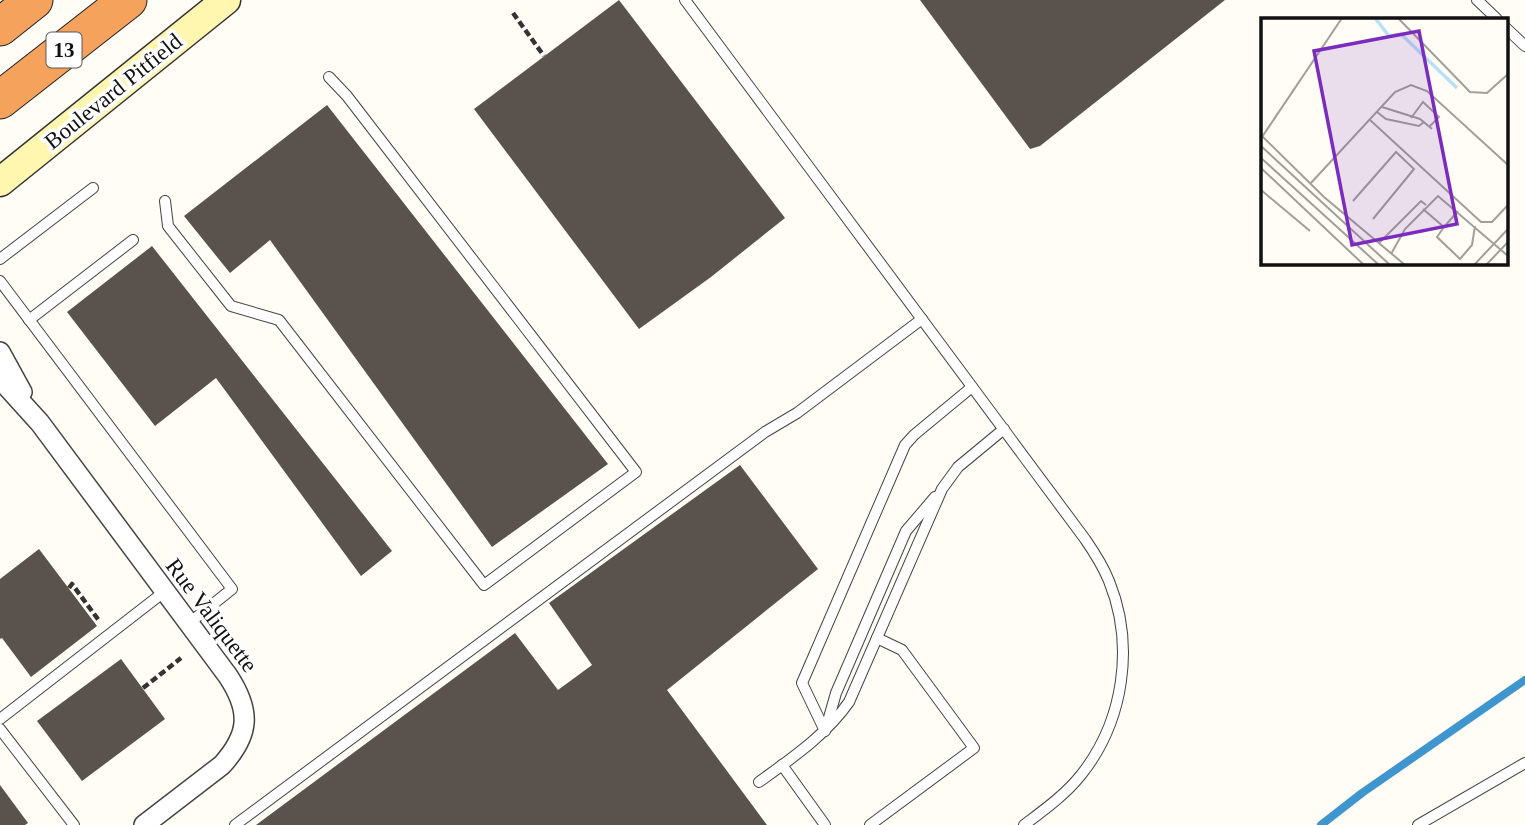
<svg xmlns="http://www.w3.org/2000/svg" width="1525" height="825" font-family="Georgia,serif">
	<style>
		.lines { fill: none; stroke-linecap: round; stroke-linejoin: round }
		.stream { stroke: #3f96cf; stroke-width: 8 }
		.building { fill: #5a524d }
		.service-casing { stroke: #444; stroke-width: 12 }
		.minor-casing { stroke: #444; stroke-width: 22 }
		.secondary-casing { stroke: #333; stroke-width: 31 }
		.motorway-casing { stroke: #222; stroke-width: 39 }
		.path { stroke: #333; stroke-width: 4.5; stroke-dasharray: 7 3.5; stroke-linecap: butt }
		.service { stroke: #fff; stroke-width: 10 }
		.minor { stroke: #fff; stroke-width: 19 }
		.secondary { stroke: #fff6b0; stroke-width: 28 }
		.motorway { stroke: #f5a25d; stroke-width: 37 }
		.labels { text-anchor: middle; stroke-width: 7; stroke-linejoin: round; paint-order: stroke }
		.shield { fill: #fff; stroke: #585858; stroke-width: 2 }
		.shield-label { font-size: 21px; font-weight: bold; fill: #111 }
		.street-label { font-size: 23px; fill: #111; stroke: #fff }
		.inset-river { fill: none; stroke: #b9e0f7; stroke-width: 3.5 }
		.inset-road { fill: none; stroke: #a09f9a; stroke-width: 2 }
		.view { fill: #7b2cbf; fill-opacity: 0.15; stroke: #7b2cbf; stroke-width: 3.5 }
		.inset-edge { fill: none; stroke: #111; stroke-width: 3.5 }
	</style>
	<rect width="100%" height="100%" fill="#fffdf5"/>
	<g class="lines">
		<!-- stream -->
		<polyline class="stream" points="1321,825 1362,793 1525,680"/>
	</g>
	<!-- building -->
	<g class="building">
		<polygon points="619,0 785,218 711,277 639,329 474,109"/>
		<polygon points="920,0 1225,0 1040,146 1030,149"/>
		<polygon points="327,105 608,464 492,547 270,240 230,273 184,216"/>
		<polygon points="152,246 392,551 361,576 216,378 155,426 67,312"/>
		<polygon points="740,465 818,569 667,690 767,825 256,825 515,633 558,690 592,665 549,603"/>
		<polygon points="39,549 97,626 31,677 2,638 0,639 0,579"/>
		<polygon points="121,659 165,719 82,781 37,721"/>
		<polygon points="0,785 28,823 25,825 0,825"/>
	</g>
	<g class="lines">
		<defs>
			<g id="service">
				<path d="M685,0l400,539c9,13 18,27 24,42 26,64 15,140 -28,194 -16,20 -37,35 -57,50"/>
				<polyline points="1477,0 1497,19"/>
				<polyline points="1506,28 1525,46"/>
				<polyline points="165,201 168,226 231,306 279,320 484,585 636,472 347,96 329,77"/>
				<polyline points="0,259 93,188"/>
				<polyline points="0,281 232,589 188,624"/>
				<polyline points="29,320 133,240"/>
				<polyline points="0,719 164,592"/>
				<polyline points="826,728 836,693 906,531 935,497"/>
				<polyline points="0,729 74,825"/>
				<polyline points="825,731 802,683 905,445 914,435 972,387"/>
				<polyline points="782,765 825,825"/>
				<path d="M759,782c33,-24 67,-47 90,-80l93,-213 16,-22 46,-38"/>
				<polyline points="235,825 765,432 797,413 922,319"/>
				<polyline points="870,825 974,748 902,650 877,638"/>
				<polyline points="1418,825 1525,763"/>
			</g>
			<g id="minor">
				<polyline points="0,352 22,392"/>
				<path d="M0,379l40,44 188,253c23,35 22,58 -6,89l-78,60"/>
			</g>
			<polyline id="secondary" points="0,182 226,0"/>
			<g id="motorway">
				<polyline points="0,27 34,0"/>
				<polyline points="0,100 128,0"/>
			</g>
		</defs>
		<!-- service casing -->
		<use href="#service" class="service-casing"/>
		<!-- minor casing -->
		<use href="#minor" class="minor-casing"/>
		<!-- secondary casing -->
		<use href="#secondary" class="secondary-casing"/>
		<!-- motorway casing -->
		<use href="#motorway" class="motorway-casing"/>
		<!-- path -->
		<g class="path">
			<polyline points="513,13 544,56"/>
			<polyline points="69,588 72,584 100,622"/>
			<polyline points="143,688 181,658"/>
		</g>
		<!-- service -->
		<use href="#service" class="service"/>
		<!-- minor -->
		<use href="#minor" class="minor"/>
		<!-- secondary -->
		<use href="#secondary" class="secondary"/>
		<!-- motorway -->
		<use href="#motorway" class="motorway"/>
	</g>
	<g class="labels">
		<!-- shield labels -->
		<rect class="shield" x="46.5" y="32.5" width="35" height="35" rx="5"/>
		<g class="shield-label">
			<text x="64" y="57">13</text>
		</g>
		<!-- street labels -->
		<g class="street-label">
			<text transform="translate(113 91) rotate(-39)" y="8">Boulevard Pitfield</text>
			<text transform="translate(212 615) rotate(53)" y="8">Rue Valiquette</text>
		</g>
	</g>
	<!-- overview -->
	<g transform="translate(1261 18)">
		<rect width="247" height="247" fill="#fffdf5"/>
		<path class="inset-river" d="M114,0l14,18 12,-2 56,54"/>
		<path class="inset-road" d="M137,0l72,74 17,1 21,-19M121,89l38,12 12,10M116,94l9,7 33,7 5,-4M150,100l12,-16 16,15 -9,9M109,102l111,102h11l16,-17M0,117l63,62 81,68M1,119l80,-119M0,128l129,119M0,140l118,107M0,150l103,97M49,166l85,-92 16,-7 16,6 81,74M0,172l49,41M92,183l43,-49 18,17 -41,50M162,191l21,18 14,-16M183,209l-7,10 23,22 12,-14 3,-19M118,225l42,-42 5,4M130,236l14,-25 33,-33 70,60M213,247l34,-36M225,247l22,-23"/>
		<path class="view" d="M158,13l38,193 -105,21 -38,-194z"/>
		<rect width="247" height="247" class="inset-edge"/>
	</g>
</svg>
